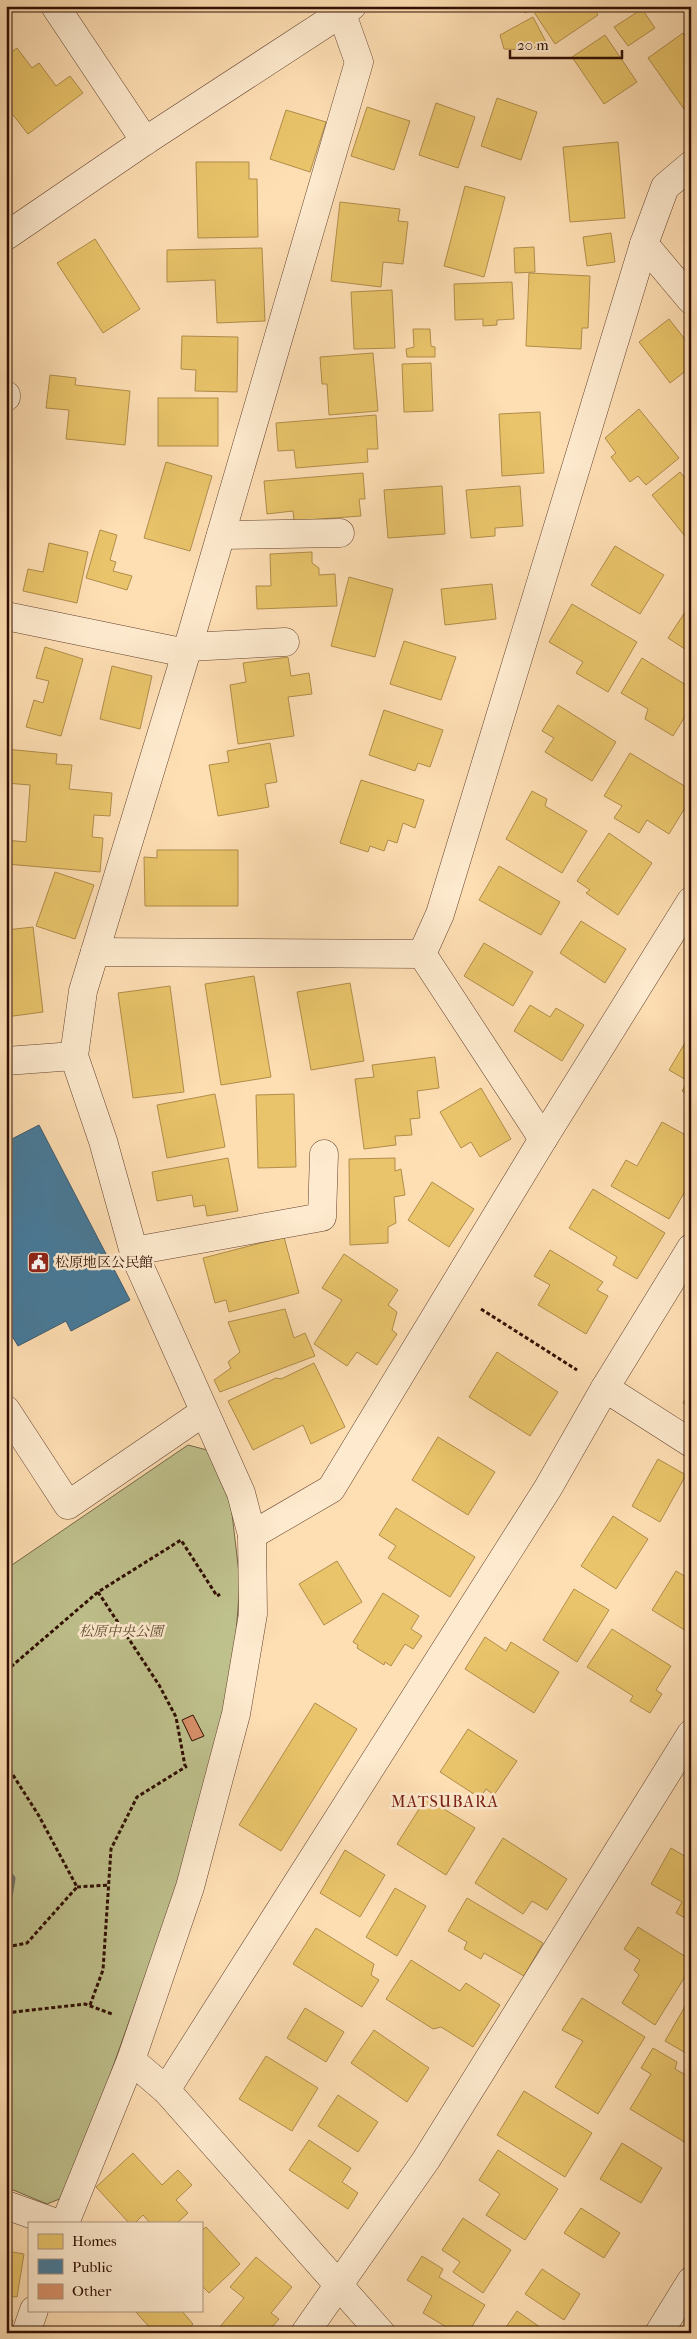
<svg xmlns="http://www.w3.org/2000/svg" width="697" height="2339" font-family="'IM FELL French Canon','Noto Serif JP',serif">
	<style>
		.green { fill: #bfc18d; stroke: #776848 }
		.homes { fill: #e9c46a; stroke: #b18d4b }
		.public { fill: #457b9d; stroke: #3e5a6e }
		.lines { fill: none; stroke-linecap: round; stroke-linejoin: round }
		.stream { stroke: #75756e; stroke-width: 11 }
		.building { fill: #d9906a; stroke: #2f0e02 }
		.minor-casing { stroke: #63422e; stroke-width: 29 }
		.path { stroke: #2f0e02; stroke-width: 3; stroke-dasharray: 4 2.5; stroke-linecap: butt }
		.minor { stroke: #feeace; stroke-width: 28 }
		.labels { text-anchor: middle; stroke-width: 5; stroke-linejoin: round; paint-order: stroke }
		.poi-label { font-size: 14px; fill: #2f0e02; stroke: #feeace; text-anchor: start }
		.park-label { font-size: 14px; font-style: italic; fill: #614d33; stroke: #feeace }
		.quarter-label { font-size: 16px; letter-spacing: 1px; fill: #7a1f14; stroke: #feeace }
	</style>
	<rect width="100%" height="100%" fill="#fedeb3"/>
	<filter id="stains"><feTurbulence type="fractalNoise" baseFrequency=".004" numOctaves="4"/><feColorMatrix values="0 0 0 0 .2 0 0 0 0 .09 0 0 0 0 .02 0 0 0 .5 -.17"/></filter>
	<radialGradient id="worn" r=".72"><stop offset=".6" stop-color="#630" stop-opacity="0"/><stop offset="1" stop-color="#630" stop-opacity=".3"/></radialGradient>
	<!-- green -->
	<polygon class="green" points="188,1445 207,1450 231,1505 240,1582 232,1685 201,1819 67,2196 47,2204 6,2187 6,1569"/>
	<!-- homes -->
	<g class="homes">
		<polygon points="520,6 592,6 598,15 555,44 532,9 525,13"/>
		<polygon points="654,6 666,6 658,12"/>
		<polygon points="642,9 655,28 628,46 614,27"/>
		<polygon points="533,17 546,42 531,50 504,49 500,35"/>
		<polygon points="683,33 691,43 691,104 684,109 648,58"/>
		<polygon points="605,35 637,82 604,104 572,57"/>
		<polygon points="17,48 32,68 39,63 56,86 70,76 83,93 28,134 6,106 6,56"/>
		<polygon points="497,98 537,112 521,160 481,146"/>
		<polygon points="436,103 475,117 458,168 419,155"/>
		<polygon points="367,107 410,121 394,170 351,156"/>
		<polygon points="286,110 326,122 310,172 270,159"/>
		<polygon points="618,142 625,218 570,222 563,147"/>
		<polygon points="196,162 249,162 249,179 257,179 258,237 198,238"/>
		<polygon points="465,186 505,197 484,277 444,266"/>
		<polygon points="340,202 400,209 398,221 408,222 403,264 383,262 381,287 331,281"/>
		<polygon points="611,233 615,262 587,266 583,237"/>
		<polygon points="95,239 140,309 103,333 57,263"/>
		<polygon points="534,247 535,272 515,273 514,248"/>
		<polygon points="262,248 265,321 217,323 215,280 167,282 167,250"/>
		<polygon points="529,273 590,276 588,328 582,328 581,349 526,346"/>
		<polygon points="512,282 514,319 497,320 497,325 483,326 483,319 455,320 454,284"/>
		<polygon points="392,290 395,348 354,349 351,292"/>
		<polygon points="669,319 691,347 691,367 670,383 639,342"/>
		<polygon points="413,329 430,329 431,346 435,347 435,357 407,357 406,349 414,347"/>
		<polygon points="182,336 238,337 237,392 195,391 196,370 181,369"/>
		<polygon points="373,353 378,411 329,415 327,384 322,384 320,357"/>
		<polygon points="431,363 433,411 404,412 402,364"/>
		<polygon points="50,375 76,378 75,385 130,391 125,445 66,439 69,410 46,408"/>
		<rect x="158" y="398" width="60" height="48"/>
		<polygon points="639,409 679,458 646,485 638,476 630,482 611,457 616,453 605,438"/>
		<polygon points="540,412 544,473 502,476 499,414"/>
		<polygon points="376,415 378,449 367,449 368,462 296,468 294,450 278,451 276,423"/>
		<polygon points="166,462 212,476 190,551 144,538"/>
		<polygon points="680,472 691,485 691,537 688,540 652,495"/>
		<polygon points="363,473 365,499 359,499 361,516 294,521 293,511 267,514 264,481"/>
		<polygon points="442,486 445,534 388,538 384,490"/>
		<polygon points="520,486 523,526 495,528 495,536 471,538 466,490"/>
		<polygon points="100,530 117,535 110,560 116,562 113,571 132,576 127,590 86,578"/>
		<polygon points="49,543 88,552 77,603 23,591 28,569 43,572"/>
		<polygon points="615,546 664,575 640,614 591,585"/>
		<polygon points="312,552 312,563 319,568 319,575 335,574 337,606 257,609 256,586 271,586 270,554"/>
		<polygon points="349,577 393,589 375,657 331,646"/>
		<polygon points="492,584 496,619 445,625 441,589"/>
		<polygon points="691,603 691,653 668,638"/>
		<polygon points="572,604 637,642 608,692 576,673 583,662 549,642"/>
		<polygon points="404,641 456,657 441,700 390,684"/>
		<polygon points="45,647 83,659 61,736 26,727 34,700 43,703 49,681 36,678"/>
		<polygon points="288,657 291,676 309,673 312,694 288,697 294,736 238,744 230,685 246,682 243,663"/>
		<polygon points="642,658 691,688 691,707 673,736 645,719 648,709 621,693"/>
		<polygon points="112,666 152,676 140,729 100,719"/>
		<polygon points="558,705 616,742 592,781 545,752 554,738 542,731"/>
		<polygon points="384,710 443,730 430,767 418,763 415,771 369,755"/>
		<polygon points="270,743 277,782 265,784 269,807 218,816 209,765 229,762 227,751"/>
		<polygon points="6,749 57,754 56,764 72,765 69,789 112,793 110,816 94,815 92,837 103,838 100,872 6,864 6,840 26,842 30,785 6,783"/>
		<polygon points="630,753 691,790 691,798 669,834 647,820 639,833 614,818 622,806 604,796"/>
		<polygon points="361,780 424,800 415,828 403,823 397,843 388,840 384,851 370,846 368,852 340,843"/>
		<polygon points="532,791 547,799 545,806 587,831 562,873 506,839"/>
		<polygon points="609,833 652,863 618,915 586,893 590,890 577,881"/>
		<polygon points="157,850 238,850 238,906 145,906 144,857 157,858"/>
		<polygon points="499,866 560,902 541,935 479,900"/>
		<polygon points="55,872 94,885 75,939 36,926"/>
		<polygon points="581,921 626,949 605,983 560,953"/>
		<polygon points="33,927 43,1012 6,1017 6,930"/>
		<polygon points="484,943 533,972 513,1006 464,976"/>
		<polygon points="254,976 271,1077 221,1085 205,984"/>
		<polygon points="350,983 364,1061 311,1070 297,992"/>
		<polygon points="170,986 184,1092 133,1098 118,993"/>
		<polygon points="530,1005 550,1017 556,1008 584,1025 562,1061 514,1031"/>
		<polygon points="689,1036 691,1037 691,1097 682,1091 688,1081 669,1070"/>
		<polygon points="435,1057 439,1088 417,1091 420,1118 410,1119 412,1135 395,1136 396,1145 364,1149 355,1079 374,1077 372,1065"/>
		<polygon points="481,1088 511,1139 480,1157 471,1142 461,1148 440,1112"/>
		<polygon points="215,1094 225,1147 167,1158 157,1105"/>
		<polygon points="294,1094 296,1167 258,1168 256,1095"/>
		<polygon points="662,1122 691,1138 691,1181 669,1219 611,1186 626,1160 637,1166"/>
		<polygon points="228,1158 238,1211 207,1216 205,1205 194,1207 192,1195 157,1201 152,1172"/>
		<polygon points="395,1158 395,1171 401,1169 405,1195 394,1197 396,1223 388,1227 388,1243 350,1245 349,1159"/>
		<polygon points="432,1182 474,1209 449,1247 408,1220"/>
		<polygon points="593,1189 665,1233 637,1279 613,1265 617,1257 569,1228"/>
		<polygon points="284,1237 299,1293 229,1312 226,1300 215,1303 203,1258"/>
		<polygon points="550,1250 603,1282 597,1290 608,1296 586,1334 538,1305 550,1285 534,1276"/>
		<polygon points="344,1254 398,1290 388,1305 397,1312 392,1330 397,1334 377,1365 357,1352 347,1366 314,1344 342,1300 322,1288"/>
		<polygon points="285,1309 294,1338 305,1333 315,1356 220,1392 214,1380 231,1368 228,1362 240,1352 228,1322"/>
		<polygon points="497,1352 558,1392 530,1436 469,1397"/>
		<polygon points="314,1363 345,1427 311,1444 303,1425 253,1450 228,1401 276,1378 281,1379"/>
		<polygon points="691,1390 691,1408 683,1403"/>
		<polygon points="438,1437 495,1472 468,1515 412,1480"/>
		<polygon points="658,1459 686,1475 660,1522 632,1506"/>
		<polygon points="396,1508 475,1557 450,1597 388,1558 396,1546 379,1535"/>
		<polygon points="613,1516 648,1539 616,1589 581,1566"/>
		<polygon points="337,1561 362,1602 324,1625 299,1584"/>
		<polygon points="676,1571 691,1580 691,1634 652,1610"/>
		<polygon points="574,1589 609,1610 577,1662 543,1640"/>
		<polygon points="383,1593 419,1616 411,1629 422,1636 413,1649 405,1644 391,1666 385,1662 384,1665 357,1648 358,1645 353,1642"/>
		<polygon points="612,1629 671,1666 656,1690 662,1694 650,1713 630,1701 633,1696 587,1667"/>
		<polygon points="485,1637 506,1651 511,1642 559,1672 534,1713 465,1669"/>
		<polygon points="315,1703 357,1729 281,1851 239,1825"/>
		<polygon points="468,1729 517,1761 494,1795 486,1789 480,1798 440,1772"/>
		<polygon points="426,1798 475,1828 446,1875 397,1844"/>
		<polygon points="503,1838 567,1879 547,1910 532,1901 523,1914 475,1883"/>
		<polygon points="671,1848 691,1860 691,1921 676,1913 682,1902 651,1884"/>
		<polygon points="345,1850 385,1875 360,1917 320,1893"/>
		<polygon points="395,1888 426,1906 397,1956 366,1937"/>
		<polygon points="467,1898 543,1943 524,1976 484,1953 481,1959 464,1949 467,1942 448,1931"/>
		<polygon points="638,1927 691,1960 691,1967 655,2025 622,2003 639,1975 634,1970 640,1960 624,1949"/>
		<polygon points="316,1928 374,1964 371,1975 379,1980 362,2007 293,1964"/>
		<polygon points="411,1960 460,1991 466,1983 500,2005 473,2047 441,2027 433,2029 386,1999"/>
		<polygon points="691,1996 691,2056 665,2041"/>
		<polygon points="582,1998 645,2037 598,2114 555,2087 583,2041 562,2030"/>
		<polygon points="305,2008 344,2032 326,2062 287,2038"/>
		<polygon points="374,2030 429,2068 407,2102 351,2063"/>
		<polygon points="653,2048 677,2062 675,2069 691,2078 691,2146 630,2109 651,2074 641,2068"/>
		<polygon points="266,2056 318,2088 292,2131 239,2099"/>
		<polygon points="524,2091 592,2133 565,2177 497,2135"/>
		<polygon points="338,2095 378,2122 358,2152 318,2126"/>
		<polygon points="309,2140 351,2168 342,2182 358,2193 348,2209 289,2170"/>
		<polygon points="622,2143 662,2168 641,2203 600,2179"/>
		<polygon points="498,2150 558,2189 525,2240 486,2215 500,2194 479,2180"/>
		<polygon points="133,2153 162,2185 178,2170 192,2185 176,2200 188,2213 177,2223 150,2223 143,2215 135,2223 129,2223 96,2187"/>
		<polygon points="581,2208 620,2233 604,2258 564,2233"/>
		<polygon points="463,2218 511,2250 483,2293 453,2272 460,2262 442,2250"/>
		<polygon points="206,2227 240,2264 209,2293 201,2285 201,2231"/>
		<polygon points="6,2251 24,2254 17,2297 6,2296"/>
		<polygon points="422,2256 443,2269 439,2277 485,2305 468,2333 456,2333 423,2313 432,2296 407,2280"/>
		<polygon points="256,2257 292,2287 271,2313 279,2319 267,2333 225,2333 219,2328 244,2298 230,2287"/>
		<polygon points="542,2269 580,2294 564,2320 525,2294"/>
		<polygon points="181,2310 193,2324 184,2333 148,2333 151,2329 135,2311"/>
		<polygon points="517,2311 544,2330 541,2333 502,2333"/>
		<polygon points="6,2318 13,2320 10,2333 6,2333"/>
		<polygon points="66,2327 78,2333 64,2333"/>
	</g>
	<!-- public -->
	<polygon class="public" points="39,1125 130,1300 71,1331 66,1321 18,1346 6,1326 6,1142"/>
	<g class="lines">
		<!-- stream -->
		<polyline class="stream" points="6,1875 10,1879 6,1902"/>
	</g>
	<!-- building -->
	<polygon class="building" points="193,1715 204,1736 192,1741 182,1720"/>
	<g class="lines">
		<defs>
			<g id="minor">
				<polyline points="55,6 145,141"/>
				<polyline points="6,236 145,141 352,6"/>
				<polyline points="644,244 691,300"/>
				<polyline points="6,395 6,397"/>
				<polyline points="221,535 340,533"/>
				<polyline points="6,616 186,653"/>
				<polyline points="188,647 285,642"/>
				<polyline points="95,952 422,954 440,914 644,244 665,187 691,165"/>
				<polyline points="422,954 543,1139"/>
				<polyline points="6,1061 74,1056"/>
				<polyline points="134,1251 322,1217 324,1154"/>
				<polyline points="605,1388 691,1443"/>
				<polyline points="6,1410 68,1505 204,1412"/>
				<polyline points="252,1535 331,1489 543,1139 691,901"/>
				<polyline points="131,2060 166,2090 381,2333"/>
				<polyline points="166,2090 548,1488 605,1388 691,1248"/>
				<polyline points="6,2205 56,2223"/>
				<polyline points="65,2223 131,2060 190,1887 236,1714 253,1614 252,1535 241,1493 135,1256 103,1141 74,1056 83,991 188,647 359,62 342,14"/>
				<polyline points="26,2333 34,2310"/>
				<polyline points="305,2333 426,2160 691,1734"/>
				<polyline points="659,2333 691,2281"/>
			</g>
		</defs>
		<!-- minor casing -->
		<use href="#minor" class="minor-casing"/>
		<!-- path -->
		<g class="path">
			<polyline points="481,1309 577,1370"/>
			<polyline points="98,1592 159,1685 176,1717 185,1766"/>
			<polyline points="6,1671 98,1592 181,1540 217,1596 220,1594"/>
			<polyline points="6,1764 39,1816 77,1887 27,1943 6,1947"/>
			<polyline points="77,1887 109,1885"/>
			<polyline points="90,2005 103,1970 111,1849 137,1797 187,1766"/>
			<polyline points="6,2013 85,2004 112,2014"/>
		</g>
		<!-- minor -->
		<use href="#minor" class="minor"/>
	</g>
	<!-- icons -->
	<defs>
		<symbol id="civic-square" viewBox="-11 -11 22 22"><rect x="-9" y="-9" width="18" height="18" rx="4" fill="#8f2418" stroke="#feeace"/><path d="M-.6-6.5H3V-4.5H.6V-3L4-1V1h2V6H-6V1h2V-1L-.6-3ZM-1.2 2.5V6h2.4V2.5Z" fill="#fff"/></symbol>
	</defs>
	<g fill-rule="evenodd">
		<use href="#civic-square" x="26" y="1250" width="25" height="25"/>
	</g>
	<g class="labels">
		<!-- poi labels -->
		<g class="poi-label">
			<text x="55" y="1267">松原地区公民館</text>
		</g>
		<!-- park labels -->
		<g class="park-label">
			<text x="121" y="1636">松原中央公園</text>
		</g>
		<!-- quarter labels -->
		<g class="quarter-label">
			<text x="445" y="1807">MATSUBARA</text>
		</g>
	</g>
	<!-- margin -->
	<rect width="697" height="2339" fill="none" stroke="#fedeb3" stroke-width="25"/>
	<rect x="8" y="8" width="682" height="2324" fill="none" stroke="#2f0e02" stroke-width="2.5"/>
	<rect x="12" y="12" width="672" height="2314" fill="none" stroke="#2f0e02"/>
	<!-- legend -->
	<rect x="28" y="2222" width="175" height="90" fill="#feeace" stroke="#ab927c"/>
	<rect x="38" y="2234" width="25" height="15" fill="#e9c46a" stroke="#ab927c"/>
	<text x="72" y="2246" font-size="15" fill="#2f0e02">Homes</text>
	<rect x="38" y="2259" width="25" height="15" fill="#457b9d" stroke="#ab927c"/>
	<text x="72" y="2272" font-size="15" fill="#2f0e02">Public</text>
	<rect x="38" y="2284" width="25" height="15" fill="#d9906a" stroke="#ab927c"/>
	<text x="72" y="2296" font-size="15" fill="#2f0e02">Other</text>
	<!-- scale -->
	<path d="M510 50v8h112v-8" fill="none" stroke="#2f0e02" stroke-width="2.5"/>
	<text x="517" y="50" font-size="15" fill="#2f0e02" stroke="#feeace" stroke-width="4" paint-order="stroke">20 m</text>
	<rect width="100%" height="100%" filter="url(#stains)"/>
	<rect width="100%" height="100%" fill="url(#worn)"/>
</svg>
